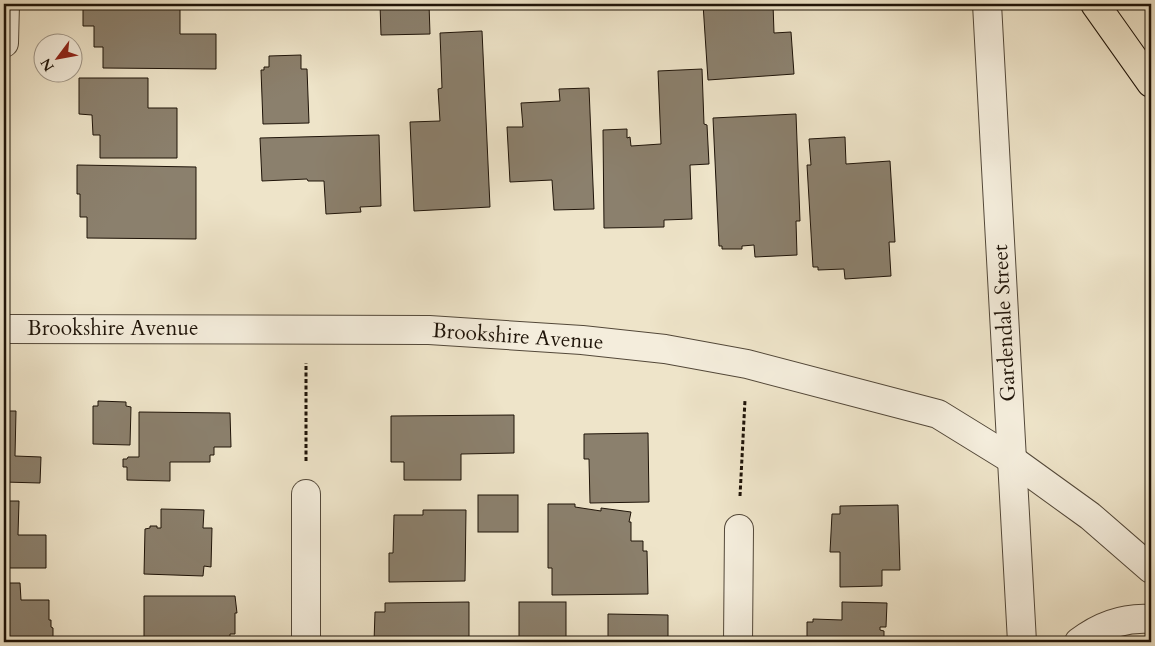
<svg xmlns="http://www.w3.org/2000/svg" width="1155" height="646" font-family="Cardo,serif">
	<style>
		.building { fill: #8b806d; stroke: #1f1409 }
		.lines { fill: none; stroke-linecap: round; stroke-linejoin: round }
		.minor-casing { stroke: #534839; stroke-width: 30 }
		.highway-casing { stroke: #1f1409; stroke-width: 30 }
		.path { stroke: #1f1409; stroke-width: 3; stroke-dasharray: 4 2.5; stroke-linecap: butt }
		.minor { stroke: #f4eddc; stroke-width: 28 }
		.highway { stroke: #eee4c9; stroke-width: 28 }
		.labels { text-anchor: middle; stroke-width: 4; stroke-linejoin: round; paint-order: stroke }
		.street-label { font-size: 21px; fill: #1f1409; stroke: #f4eddc }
	</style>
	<rect width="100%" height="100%" fill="#eee4c9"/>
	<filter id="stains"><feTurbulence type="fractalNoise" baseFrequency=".004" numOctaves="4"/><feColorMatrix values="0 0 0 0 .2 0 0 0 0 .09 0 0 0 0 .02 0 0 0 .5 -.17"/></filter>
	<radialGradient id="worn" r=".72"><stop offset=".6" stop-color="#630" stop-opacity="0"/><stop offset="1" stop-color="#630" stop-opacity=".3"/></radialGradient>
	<!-- building -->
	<g class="building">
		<polygon points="83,4 180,4 180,34 216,34 216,69 103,68 103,47 94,47 94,26 83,26"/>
		<polygon points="380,4 429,4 430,34 381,35"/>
		<polygon points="703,4 773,4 774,33 791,32 794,74 708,80"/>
		<polygon points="482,31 490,207 414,211 410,122 440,121 438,89 442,88 440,33"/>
		<polygon points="301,55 301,69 307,69 309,123 263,124 261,70 264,70 264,67 269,67 269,56"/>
		<polygon points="702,69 704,124 707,125 709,164 690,165 692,219 664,220 664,227 604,228 603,130 627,129 627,138 630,137 631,146 661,144 658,71"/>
		<polygon points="79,78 148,78 148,108 177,108 177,158 100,158 100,135 93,135 92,115 79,114"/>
		<polygon points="589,88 594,209 554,210 552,180 510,182 507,127 523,127 521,103 560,101 559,89"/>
		<polygon points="796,114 800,221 796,221 797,255 755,257 754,245 742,246 742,249 722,249 722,246 719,246 713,118"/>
		<polygon points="379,135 381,206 360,207 361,212 326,214 324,181 308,181 307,179 262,181 260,138"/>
		<polygon points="845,137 846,164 890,161 895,242 889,242 891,276 845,279 844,269 818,270 818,267 813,267 807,165 811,165 809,139"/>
		<polygon points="77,165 196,167 196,239 87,238 87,217 80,217 80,194 77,194"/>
		<polygon points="98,401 126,402 126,406 131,407 130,445 93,444 93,406 98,406"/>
		<polygon points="4,411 16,411 15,456 41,457 40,483 4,482"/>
		<polygon points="139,412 230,413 231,447 214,447 214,455 210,455 210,462 170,462 170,481 127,480 127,467 123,467 123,459 127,459 128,457 139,457"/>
		<polygon points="514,415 514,453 461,454 461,480 404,480 404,462 391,462 391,416"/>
		<polygon points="648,433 649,502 590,503 589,459 584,459 584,434"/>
		<rect x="478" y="495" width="40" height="37"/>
		<polygon points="4,501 19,501 18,535 46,535 46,568 4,568"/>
		<polygon points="548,504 575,504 575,507 601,511 601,508 631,512 629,522 631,522 631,541 643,541 643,551 647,551 648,594 552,595 552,568 548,568"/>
		<polygon points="898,505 900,570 882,570 882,586 840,587 840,552 830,552 832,514 840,514 840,506"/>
		<polygon points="161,509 204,510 203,528 212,528 211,567 204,566 203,576 144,574 145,529 150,528 150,526 157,526 157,528 161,528"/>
		<polygon points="423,510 466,510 465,581 389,582 389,553 393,553 394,515 423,515"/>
		<polygon points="4,583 20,583 21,600 49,600 49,620 51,620 51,627 53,628 53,642 4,642"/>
		<polygon points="144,596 235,596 237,613 235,613 235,634 230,634 230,642 144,642"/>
		<polygon points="469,602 469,642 374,642 375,612 385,612 385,603"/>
		<rect x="519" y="602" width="47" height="40"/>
		<polygon points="842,602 887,603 886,627 880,627 880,630 884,631 884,642 807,642 807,622 813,622 813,619 842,620"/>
		<polygon points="608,614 668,615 668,642 608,642"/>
		<polygon points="95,640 129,641 129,642 94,642"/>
	</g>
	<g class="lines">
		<defs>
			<g id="minor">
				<polyline points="987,4 1022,642"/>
				<polyline points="4,43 5,4"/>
				<polyline points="4,329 429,330 582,340 665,349 747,364 938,414 1011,459 1090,516 1151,569"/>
				<polyline points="306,642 306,494"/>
				<polyline points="738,642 739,529"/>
				<path d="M1079,642c21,-16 45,-25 72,-23"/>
			</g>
			<polyline id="highway" points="1095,4 1151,83"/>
		</defs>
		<!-- minor casing -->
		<use href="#minor" class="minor-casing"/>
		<!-- highway casing -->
		<use href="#highway" class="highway-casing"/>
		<!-- path -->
		<g class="path">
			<polyline points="306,461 306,363"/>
			<polyline points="740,496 745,400"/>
		</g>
		<!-- minor -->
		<use href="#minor" class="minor"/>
		<!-- highway -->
		<use href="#highway" class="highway"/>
	</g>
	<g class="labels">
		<!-- street labels -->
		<g class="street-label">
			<text transform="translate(1004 323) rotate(-93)" y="7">Gardendale Street</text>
			<text x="113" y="335">Brookshire Avenue</text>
			<text transform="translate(518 336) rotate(4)" y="7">Brookshire Avenue</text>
		</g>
	</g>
	<!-- margin -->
	<rect width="1155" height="646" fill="none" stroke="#eee4c9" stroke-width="20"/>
	<rect x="5" y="5" width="1145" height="636" fill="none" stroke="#1f1409" stroke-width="2.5"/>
	<rect x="10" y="10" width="1135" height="626" fill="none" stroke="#1f1409"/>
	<!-- north arrow -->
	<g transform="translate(58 58) rotate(238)"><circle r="24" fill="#f4eddc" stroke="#9f9688"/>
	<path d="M0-4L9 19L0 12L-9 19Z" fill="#8f2418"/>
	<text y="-8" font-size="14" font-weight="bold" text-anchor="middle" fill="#1f1409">N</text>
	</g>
	<rect width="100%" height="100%" filter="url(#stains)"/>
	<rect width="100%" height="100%" fill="url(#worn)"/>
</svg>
